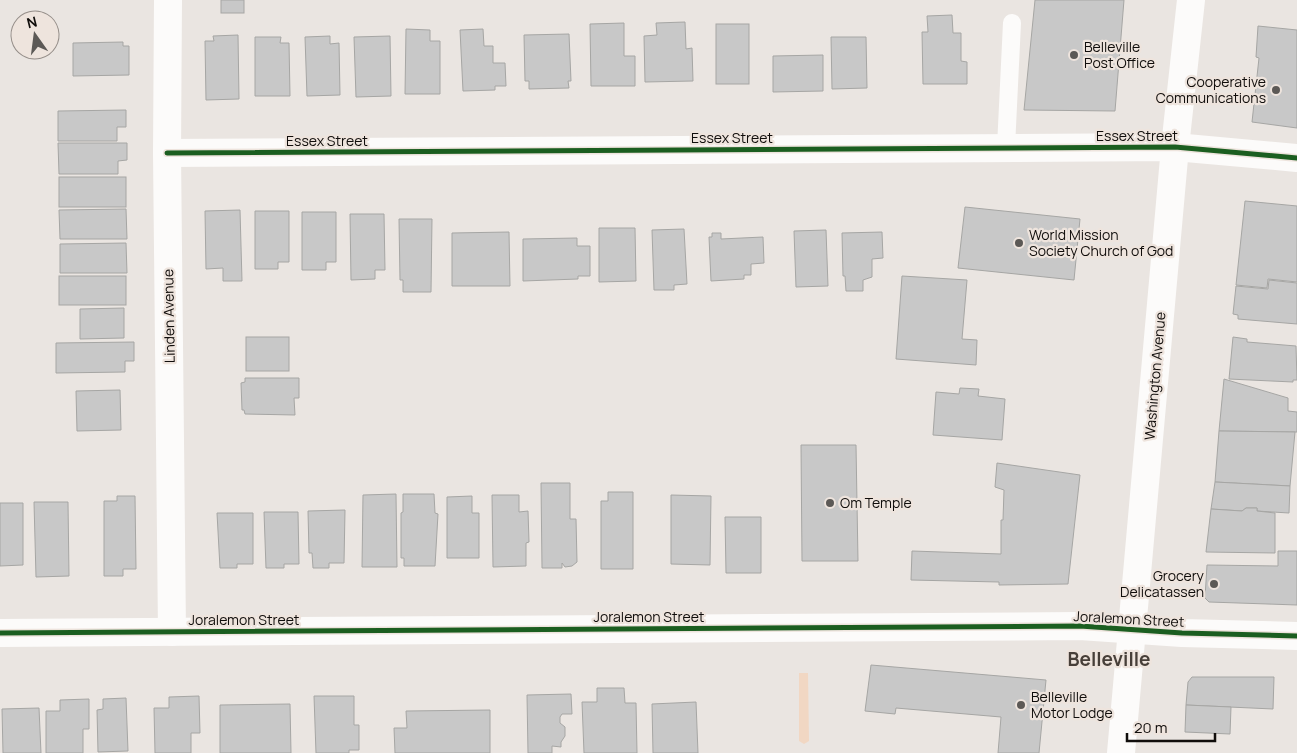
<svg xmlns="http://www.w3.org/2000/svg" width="1297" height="753" font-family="Manrope,sans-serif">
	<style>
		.green { fill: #f1d7c3 }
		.building { fill: #c8c8c8; stroke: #a6a6a4 }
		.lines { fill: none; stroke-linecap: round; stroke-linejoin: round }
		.lane { stroke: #fcfbfa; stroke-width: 18 }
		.street { stroke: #fcfbfa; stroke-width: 28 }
		.secondary { stroke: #fcfbfa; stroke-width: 28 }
		.cycleway-casing { stroke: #eee4dd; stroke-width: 8 }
		.cycleway { stroke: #1b5e20; stroke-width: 5 }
		.poi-dot { fill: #5c5956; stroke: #eee4dd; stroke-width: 2 }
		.labels { text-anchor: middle; stroke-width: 4.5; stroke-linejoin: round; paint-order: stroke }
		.poi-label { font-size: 14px; fill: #100d0b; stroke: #eee4dd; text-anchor: start }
		.street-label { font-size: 14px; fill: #100d0b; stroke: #eee4dd }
		.district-label { font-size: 19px; font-weight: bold; fill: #473f39; stroke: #eee4dd }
	</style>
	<rect width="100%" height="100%" fill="#eae5e1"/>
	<!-- green -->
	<polygon class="green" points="799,673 808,673 809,741 804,744 799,741"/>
	<!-- building -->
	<g class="building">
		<rect x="221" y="0" width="23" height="13"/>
		<polygon points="1035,0 1124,0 1115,111 1024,110"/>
		<polygon points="952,15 953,33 961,33 961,61 967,62 967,84 923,84 922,32 928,32 927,16"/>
		<polygon points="685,22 686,49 692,48 693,81 645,82 644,36 657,35 656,23"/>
		<polygon points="624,23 624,56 635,56 635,86 591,86 590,24"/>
		<rect x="716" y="24" width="33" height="60"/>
		<polygon points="1258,26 1297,30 1297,128 1252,122 1259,58 1256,57"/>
		<polygon points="406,29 430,30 430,41 440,41 440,94 405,94"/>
		<polygon points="483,29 484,46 493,46 493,63 505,63 506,86 495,86 495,90 463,91 460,30"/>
		<polygon points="569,34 571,81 568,81 569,88 529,89 529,81 525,81 524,35"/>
		<polygon points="238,35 239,99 206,100 205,41 214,41 213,36"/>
		<polygon points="330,36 330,44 339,43 340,95 307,96 305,37"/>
		<polygon points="390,36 391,96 356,97 354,37"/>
		<polygon points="255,37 281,37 280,43 289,43 290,96 255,96"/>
		<polygon points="831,37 866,37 867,88 832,89"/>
		<polygon points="123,42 123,46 129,46 129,75 73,76 73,43"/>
		<polygon points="823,55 823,91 773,92 773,56"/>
		<polygon points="126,110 126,127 117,127 117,141 58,141 58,111"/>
		<polygon points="58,143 127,143 127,160 118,161 118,174 59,174"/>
		<rect x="59" y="177" width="67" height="30"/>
		<polygon points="1245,201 1297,206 1297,282 1268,279 1267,288 1236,285"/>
		<polygon points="965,207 1080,219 1074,280 958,268"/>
		<polygon points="126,209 127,239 60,239 59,210"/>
		<polygon points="240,210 242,281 223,281 223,268 206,269 205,211"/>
		<polygon points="255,211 289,211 289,262 278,262 278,269 255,269"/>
		<polygon points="302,212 336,212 336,262 326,262 326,270 302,270"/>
		<polygon points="350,214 384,214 385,270 375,270 375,279 351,280"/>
		<polygon points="399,219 432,219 431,292 403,292 403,280 400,280"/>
		<polygon points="599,228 635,228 636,281 599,282"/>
		<polygon points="684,229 687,284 674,285 674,290 654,290 652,230"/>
		<polygon points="826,230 828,286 796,287 794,231"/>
		<polygon points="509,232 510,286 452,286 452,233"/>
		<polygon points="882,232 883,258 872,259 872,277 863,280 863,291 846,291 845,276 843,276 842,233"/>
		<polygon points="712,233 721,233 721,239 763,237 764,263 751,264 751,275 744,275 744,279 711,281 709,237 712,237"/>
		<polygon points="577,238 577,246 590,246 590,276 578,276 578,279 523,281 523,239"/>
		<polygon points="126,243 127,273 60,273 60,244"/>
		<rect x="59" y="276" width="67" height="29"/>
		<polygon points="902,276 967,280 962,339 977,340 976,365 896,359"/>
		<polygon points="1269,280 1297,283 1297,324 1238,319 1238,315 1233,314 1236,286 1268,289"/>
		<polygon points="124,308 124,338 80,339 80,309"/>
		<rect x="246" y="337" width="43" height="34"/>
		<polygon points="1233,337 1247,339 1247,342 1296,346 1297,380 1293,380 1293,382 1229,379"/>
		<polygon points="134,342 134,361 125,361 125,372 56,373 56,343"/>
		<polygon points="245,378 299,378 299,398 294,398 295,415 245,414 244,410 242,410 241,383 245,382"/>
		<polygon points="1224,379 1288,398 1288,411 1297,412 1297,432 1219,431"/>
		<polygon points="960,388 979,389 978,396 1005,399 1002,440 933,435 936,392 959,394"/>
		<polygon points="120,390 121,430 77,431 76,391"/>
		<polygon points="1219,431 1295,432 1290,486 1215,482"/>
		<polygon points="801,445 856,445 858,561 802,561"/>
		<polygon points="997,463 1080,475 1068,584 999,585 999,582 911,580 912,551 1001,554 1001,520 1003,520 1004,490 995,487"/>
		<polygon points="1215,482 1290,486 1289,513 1257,511 1257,508 1246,508 1242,511 1211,509"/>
		<polygon points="541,483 570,483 570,519 576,519 577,562 572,566 565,567 562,563 562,568 542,568"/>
		<polygon points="608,492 633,492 633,569 601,569 601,501 608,501"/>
		<polygon points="396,494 397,567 362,567 363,495"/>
		<polygon points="403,494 434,494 435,513 438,514 435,566 404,566 404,558 401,558 401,513 403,512"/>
		<polygon points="492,495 519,495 519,512 528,511 529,542 526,543 526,566 493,567"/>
		<polygon points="671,495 711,496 710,565 671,564"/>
		<polygon points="117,496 135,496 136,569 123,569 123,576 104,576 104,501 117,501"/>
		<polygon points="472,496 472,513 479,513 479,558 447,558 447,497"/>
		<polygon points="34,502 68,502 69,576 36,577"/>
		<polygon points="0,503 23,503 23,565 0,566"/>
		<polygon points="1246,508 1257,508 1257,511 1275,513 1275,553 1206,552 1211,509 1242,511"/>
		<polygon points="345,510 344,563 329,563 329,568 313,568 312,553 309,553 308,511"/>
		<polygon points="264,512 298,512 299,564 284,564 284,568 266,568"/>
		<polygon points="217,513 253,513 253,564 237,564 237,568 220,568"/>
		<polygon points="725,517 761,517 761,573 726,573"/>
		<polygon points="1278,551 1297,551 1297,605 1209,602 1205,598 1207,565 1278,566"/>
		<polygon points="871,665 1046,680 1039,753 998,753 1001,717 896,708 895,714 865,711"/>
		<polygon points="1192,677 1274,677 1273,709 1186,705 1188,682"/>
		<polygon points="597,688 624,688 625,703 636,703 637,753 584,753 582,702 597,702"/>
		<polygon points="571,694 572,714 562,714 560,717 560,723 565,727 565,736 561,742 561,747 552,746 552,753 528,753 527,695"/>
		<polygon points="199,696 200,733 191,733 191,753 155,753 154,708 169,708 169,697"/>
		<polygon points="314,696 354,696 354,725 359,725 359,750 349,750 349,753 316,753"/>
		<polygon points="126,698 128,751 98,752 97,710 103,709 103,699"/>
		<polygon points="89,699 89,729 83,729 83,753 46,753 46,711 60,711 60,700"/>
		<polygon points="696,702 698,753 653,753 652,704"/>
		<polygon points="290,704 291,753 220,753 220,705"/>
		<polygon points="1186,705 1231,707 1230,734 1185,732"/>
		<polygon points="39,708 41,753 3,753 2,709"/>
		<polygon points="490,710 490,753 395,753 394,728 407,728 406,711"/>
	</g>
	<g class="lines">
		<!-- lane -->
		<polyline class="lane" points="1006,147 1012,23"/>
		<!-- street -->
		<g class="street">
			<polyline points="168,0 167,153 172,632"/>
			<polyline points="167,153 1175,147 1297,158"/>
		</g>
		<!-- secondary -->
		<g class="secondary">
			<polyline points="0,633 1080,626 1182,633 1297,636"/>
			<polyline points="1121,753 1175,147 1191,0"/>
		</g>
		<defs>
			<g id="cycleway">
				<polyline points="167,153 1175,147 1297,158"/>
				<polyline points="0,633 1080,626 1182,633 1297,636"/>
			</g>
		</defs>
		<!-- cycleway casing -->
		<use href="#cycleway" class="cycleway-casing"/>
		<!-- cycleway -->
		<use href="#cycleway" class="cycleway"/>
	</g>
	<!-- markers -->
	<g class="poi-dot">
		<circle cx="1074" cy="55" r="5"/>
		<circle cx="1276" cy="90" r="5"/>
		<circle cx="1019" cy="243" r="5"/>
		<circle cx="830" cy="503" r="5"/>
		<circle cx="1214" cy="584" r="5"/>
		<circle cx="1021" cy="705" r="5"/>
	</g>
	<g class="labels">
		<!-- poi labels -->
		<g class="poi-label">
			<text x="1084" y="52">Belleville<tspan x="1084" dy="16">Post Office</tspan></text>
			<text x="1266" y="87" text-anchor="end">Cooperative<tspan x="1266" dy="16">Communications</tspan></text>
			<text x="1029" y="240">World Mission<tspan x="1029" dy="16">Society Church of God</tspan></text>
			<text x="840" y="508">Om Temple</text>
			<text x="1204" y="581" text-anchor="end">Grocery<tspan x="1204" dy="16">Delicatassen</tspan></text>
			<text x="1031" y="702">Belleville<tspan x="1031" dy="16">Motor Lodge</tspan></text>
		</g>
		<!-- street labels -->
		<g class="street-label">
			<text x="1137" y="141">Essex Street</text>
			<text x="732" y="143">Essex Street</text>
			<text x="327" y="146">Essex Street</text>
			<text transform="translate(169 316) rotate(-91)" y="5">Linden Avenue</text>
			<text transform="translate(1155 376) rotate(-85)" y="5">Washington Avenue</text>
			<text x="649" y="622">Joralemon Street</text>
			<text transform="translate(1129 619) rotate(3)" y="5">Joralemon Street</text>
			<text x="244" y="625">Joralemon Street</text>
		</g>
		<!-- district labels -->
		<g class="district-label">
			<text x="1109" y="666">Belleville</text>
		</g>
	</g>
	<!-- north arrow -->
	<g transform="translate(35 35) rotate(346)"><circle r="24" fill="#eee4dd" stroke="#958e89"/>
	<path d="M0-4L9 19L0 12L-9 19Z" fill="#5c5956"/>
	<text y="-8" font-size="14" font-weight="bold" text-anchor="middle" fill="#100d0b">N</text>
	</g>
	<!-- scale -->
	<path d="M1127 733v8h88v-8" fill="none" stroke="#100d0b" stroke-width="2.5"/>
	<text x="1134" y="733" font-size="15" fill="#100d0b" stroke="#eee4dd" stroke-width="4" paint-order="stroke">20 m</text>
</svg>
